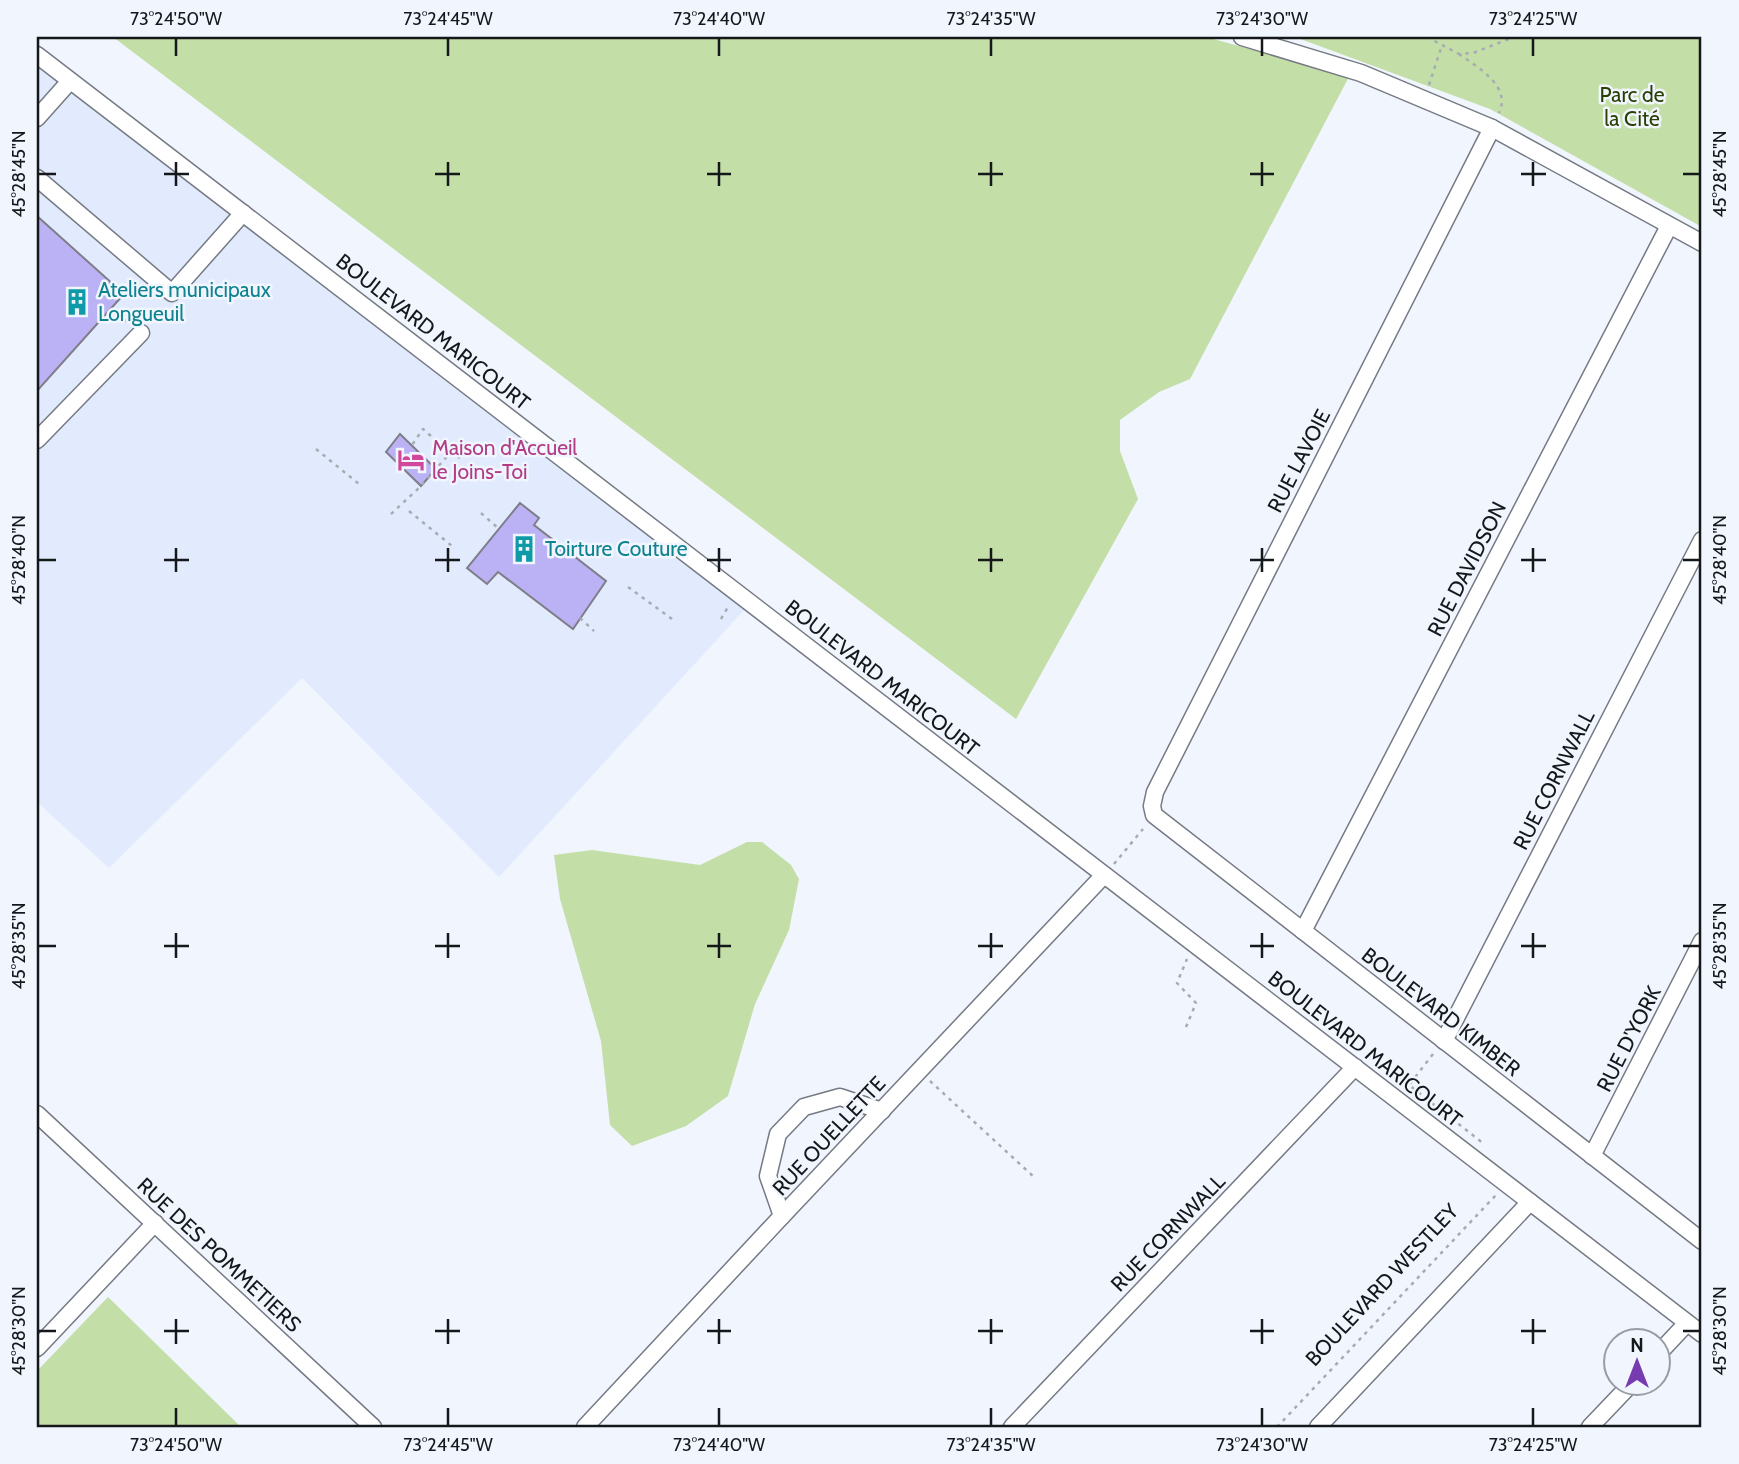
<svg xmlns="http://www.w3.org/2000/svg" width="1739" height="1464" font-family="Cabin,sans-serif">
	<style>
		.built { fill: #e2ebfd }
		.green { fill: #c4dea8 }
		.building { fill: #bab2f4; stroke: #7e7d88; stroke-width: 2 }
		.lines { fill: none; stroke-linecap: round; stroke-linejoin: round }
		.minor-casing { stroke: #757a84; stroke-width: 19 }
		.path { stroke: #a7abb2; stroke-width: 2.5; stroke-dasharray: 3.5 5; stroke-linecap: butt }
		.minor { stroke: #fff; stroke-width: 16 }
		.ticks { fill: none; stroke: #15181b; stroke-width: 2.5 }
		.labels { text-anchor: middle; stroke-width: 5; stroke-linejoin: round; paint-order: stroke }
		.park-label { font-size: 21px; fill: #2a4003; stroke: #f0f5fe }
		.culture-label { font-size: 21px; fill: #0d838f; stroke: #f0f5fe; text-anchor: start }
		.street-label { font-size: 21px; fill: #15181b; stroke: #f0f5fe }
		.hotel-label { font-size: 21px; fill: #b23c85; stroke: #f0f5fe; text-anchor: start }
		.neatline { fill: none; stroke: #15181b; stroke-width: 2.5 }
		.ticks-label { font-size: 18px; text-anchor: middle; fill: #15181b }
	</style>
	<rect width="100%" height="100%" fill="#f0f5fe"/>
	<!-- built -->
	<polygon class="built" points="37,65 746,608 499,877 302,678 109,868 37,802"/>
	<!-- green -->
	<g class="green">
		<polygon points="113,37 1206,37 1261,52 1351,73 1190,379 1159,392 1120,420 1120,451 1138,499 1016,719"/>
		<polygon points="1295,37 1702,37 1702,227 1490,109"/>
		<polygon points="747,842 762,842 791,865 799,879 789,930 755,1004 728,1096 686,1126 632,1146 610,1125 601,1041 560,899 554,855 592,850 700,865"/>
		<polygon points="108,1297 241,1427 37,1427 37,1371"/>
	</g>
	<!-- building -->
	<g class="building">
		<polygon points="37,216 124,294 37,391"/>
		<polygon points="400,434 436,469 421,486 386,452"/>
		<polygon points="520,503 539,518 534,525 606,581 573,629 498,572 487,584 467,568"/>
	</g>
	<g class="lines">
		<defs>
			<g id="minor">
				<polyline points="1242,37 1361,73 1492,128 1702,243"/>
				<polyline points="37,55 1702,1334"/>
				<polyline points="37,118 70,81"/>
				<polyline points="1492,128 1155,792 1152,806 1154,815 1702,1241"/>
				<polyline points="37,178 172,293 243,213"/>
				<polyline points="37,440 141,333"/>
				<polyline points="1303,931 1669,226"/>
				<polyline points="1444,1041 1702,540"/>
				<polyline points="37,1114 373,1427"/>
				<polyline points="1592,1156 1702,941"/>
				<polyline points="782,1216 768,1176 778,1134 804,1107 840,1097 882,1111"/>
				<polyline points="37,1348 155,1223"/>
				<polyline points="1658,1354 1687,1323"/>
				<polyline points="585,1427 782,1216 1104,875"/>
				<polyline points="1012,1427 1355,1067"/>
				<polyline points="1318,1427 1530,1202"/>
				<polyline points="1590,1427 1631,1384"/>
			</g>
		</defs>
		<!-- minor casing -->
		<use href="#minor" class="minor-casing"/>
		<!-- path -->
		<g class="path">
			<polyline points="1427,37 1459,54 1473,53 1514,37"/>
			<polyline points="1695,37 1702,39"/>
			<path d="M1459,54c18,13 53,32 40,59"/>
			<polyline points="1429,85 1442,45"/>
			<polyline points="111,309 127,322"/>
			<polyline points="316,449 359,484"/>
			<polyline points="450,453 460,458"/>
			<polyline points="409,511 452,546"/>
			<polyline points="481,513 499,529"/>
			<polyline points="391,514 421,486 450,453 423,429 412,445"/>
			<polyline points="628,587 672,619"/>
			<polyline points="580,618 594,631"/>
			<polyline points="721,619 728,607"/>
			<polyline points="1114,864 1143,829"/>
			<polyline points="1186,1027 1196,1003 1177,983 1187,959"/>
			<polyline points="1433,1054 1409,1085 1484,1144"/>
			<polyline points="930,1081 1035,1178"/>
			<polyline points="1277,1427 1496,1195"/>
		</g>
		<!-- minor -->
		<use href="#minor" class="minor"/>
	</g>
	<!-- ticks -->
	<path class="ticks" d="M176,38v18M448,38v18M719,38v18M991,38v18M1262,38v18M1533,38v18M176,162v24M448,162v24M719,162v24M991,162v24M1262,162v24M1533,162v24M38,174h18M164,174h25M435,174h25M707,174h24M978,174h25M1250,174h24M1521,174h25M1683,174h17M176,548v24M448,548v24M719,548v24M991,548v24M1262,548v24M1533,548v24M38,560h18M164,560h25M435,560h25M707,560h24M978,560h25M1250,560h24M1521,560h25M1683,560h17M176,933v25M448,933v25M719,933v25M991,933v25M1262,933v25M1533,933v25M38,946h18M164,946h25M435,946h25M707,946h24M978,946h25M1250,946h24M1521,946h25M1683,946h17M176,1319v25M448,1319v25M719,1319v25M991,1319v25M1262,1319v25M1533,1319v25M38,1331h18M164,1331h25M435,1331h25M707,1331h24M978,1331h25M1250,1331h24M1521,1331h25M1683,1331h17M176,1408v18M448,1408v18M719,1408v18M991,1408v18M1262,1408v18M1533,1408v18"/>
	<!-- icons -->
	<defs>
		<symbol id="building-bare" viewBox="-9 -9 18 18"><path d="M-4-6H4V6H1V3H-1V6H-4ZM-2.5-4.3h1.7v1.8h-1.7ZM.8-4.3h1.7v1.8H.8ZM-2.5-1h1.7V.8h-1.7ZM.8-1h1.7V.8H.8Z" fill="#0f9aa8" stroke="#f0f5fe" stroke-width="2.5" paint-order="stroke"/></symbol>
		<symbol id="hotel-bare" viewBox="-9 -9 18 18"><path d="M-6-4.5h1.5V1H6V5H4.5V3h-9V5H-6ZM-4 0a1.8 1.8 0 1 1 3.6 0ZM.5 0V-2.5h3Q6-2.5 6 0Z" fill="#d1479c" stroke="#f0f5fe" stroke-width="2.5" paint-order="stroke"/></symbol>
	</defs>
	<g fill-rule="evenodd">
		<use href="#building-bare" x="58" y="283" width="38" height="38"/>
		<use href="#hotel-bare" x="392" y="441" width="38" height="38"/>
		<use href="#building-bare" x="505" y="530" width="38" height="38"/>
	</g>
	<g class="labels">
		<!-- park labels -->
		<g class="park-label">
			<text x="1632" y="102">Parc de<tspan x="1632" dy="24">la Cité</tspan></text>
		</g>
		<!-- culture labels -->
		<g class="culture-label">
			<text x="98" y="297">Ateliers municipaux<tspan x="98" dy="24">Longueuil</tspan></text>
			<text x="545" y="556">Toirture Couture</text>
		</g>
		<!-- street labels -->
		<g class="street-label">
			<text transform="translate(433 332) rotate(38)" y="7">BOULEVARD MARICOURT</text>
			<text transform="translate(1299 461) rotate(-63)" y="7">RUE LAVOIE</text>
			<text transform="translate(1467 569) rotate(-63)" y="7">RUE DAVIDSON</text>
			<text transform="translate(882 678) rotate(38)" y="7">BOULEVARD MARICOURT</text>
			<text transform="translate(1554 780) rotate(-63)" y="7">RUE CORNWALL</text>
			<text transform="translate(1441 1012) rotate(38)" y="7">BOULEVARD KIMBER</text>
			<text transform="translate(1629 1039) rotate(-63)" y="7">RUE D'YORK</text>
			<text transform="translate(1365 1049) rotate(38)" y="7">BOULEVARD MARICOURT</text>
			<text transform="translate(829 1136) rotate(-47)" y="7">RUE OUELLETTE</text>
			<text transform="translate(1168 1233) rotate(-46)" y="7">RUE CORNWALL</text>
			<text transform="translate(219 1255) rotate(43)" y="7">RUE DES POMMETIERS</text>
			<text transform="translate(1382 1285) rotate(-47)" y="7">BOULEVARD WESTLEY</text>
		</g>
		<!-- hotel labels -->
		<g class="hotel-label">
			<text x="432" y="455">Maison d'Accueil<tspan x="432" dy="24">le Joins-Toi</tspan></text>
		</g>
	</g>
	<!-- border -->
	<rect width="1739" height="1464" fill="none" stroke="#f0f5fe" stroke-width="77"/>
	<!-- north arrow -->
	<g transform="translate(1637 1362)"><circle r="33" fill="#f0f5fe" stroke="#989da3" stroke-width="2"/>
	<path d="M0-5L12 26L0 18L-12 26Z" fill="#773bb0"/>
	<text y="-10" font-size="19" font-weight="bold" text-anchor="middle" fill="#15181b">N</text>
	</g>
	<rect x="38" y="38" width="1662" height="1388" class="neatline"/>
	<g class="ticks-label">
		<text x="176" y="25">73°24'50"W</text>
		<text x="448" y="25">73°24'45"W</text>
		<text x="719" y="25">73°24'40"W</text>
		<text x="991" y="25">73°24'35"W</text>
		<text x="1262" y="25">73°24'30"W</text>
		<text x="1533" y="25">73°24'25"W</text>
		<text transform="translate(19 174) rotate(-90)" y="6">45°28'45"N</text>
		<text transform="translate(1720 174) rotate(-90)" y="6">45°28'45"N</text>
		<text transform="translate(19 560) rotate(-90)" y="6">45°28'40"N</text>
		<text transform="translate(1720 560) rotate(-90)" y="6">45°28'40"N</text>
		<text transform="translate(19 946) rotate(-90)" y="6">45°28'35"N</text>
		<text transform="translate(1720 946) rotate(-90)" y="6">45°28'35"N</text>
		<text transform="translate(19 1331) rotate(-90)" y="6">45°28'30"N</text>
		<text transform="translate(1720 1331) rotate(-90)" y="6">45°28'30"N</text>
		<text x="176" y="1451">73°24'50"W</text>
		<text x="448" y="1451">73°24'45"W</text>
		<text x="719" y="1451">73°24'40"W</text>
		<text x="991" y="1451">73°24'35"W</text>
		<text x="1262" y="1451">73°24'30"W</text>
		<text x="1533" y="1451">73°24'25"W</text>
	</g>
</svg>
